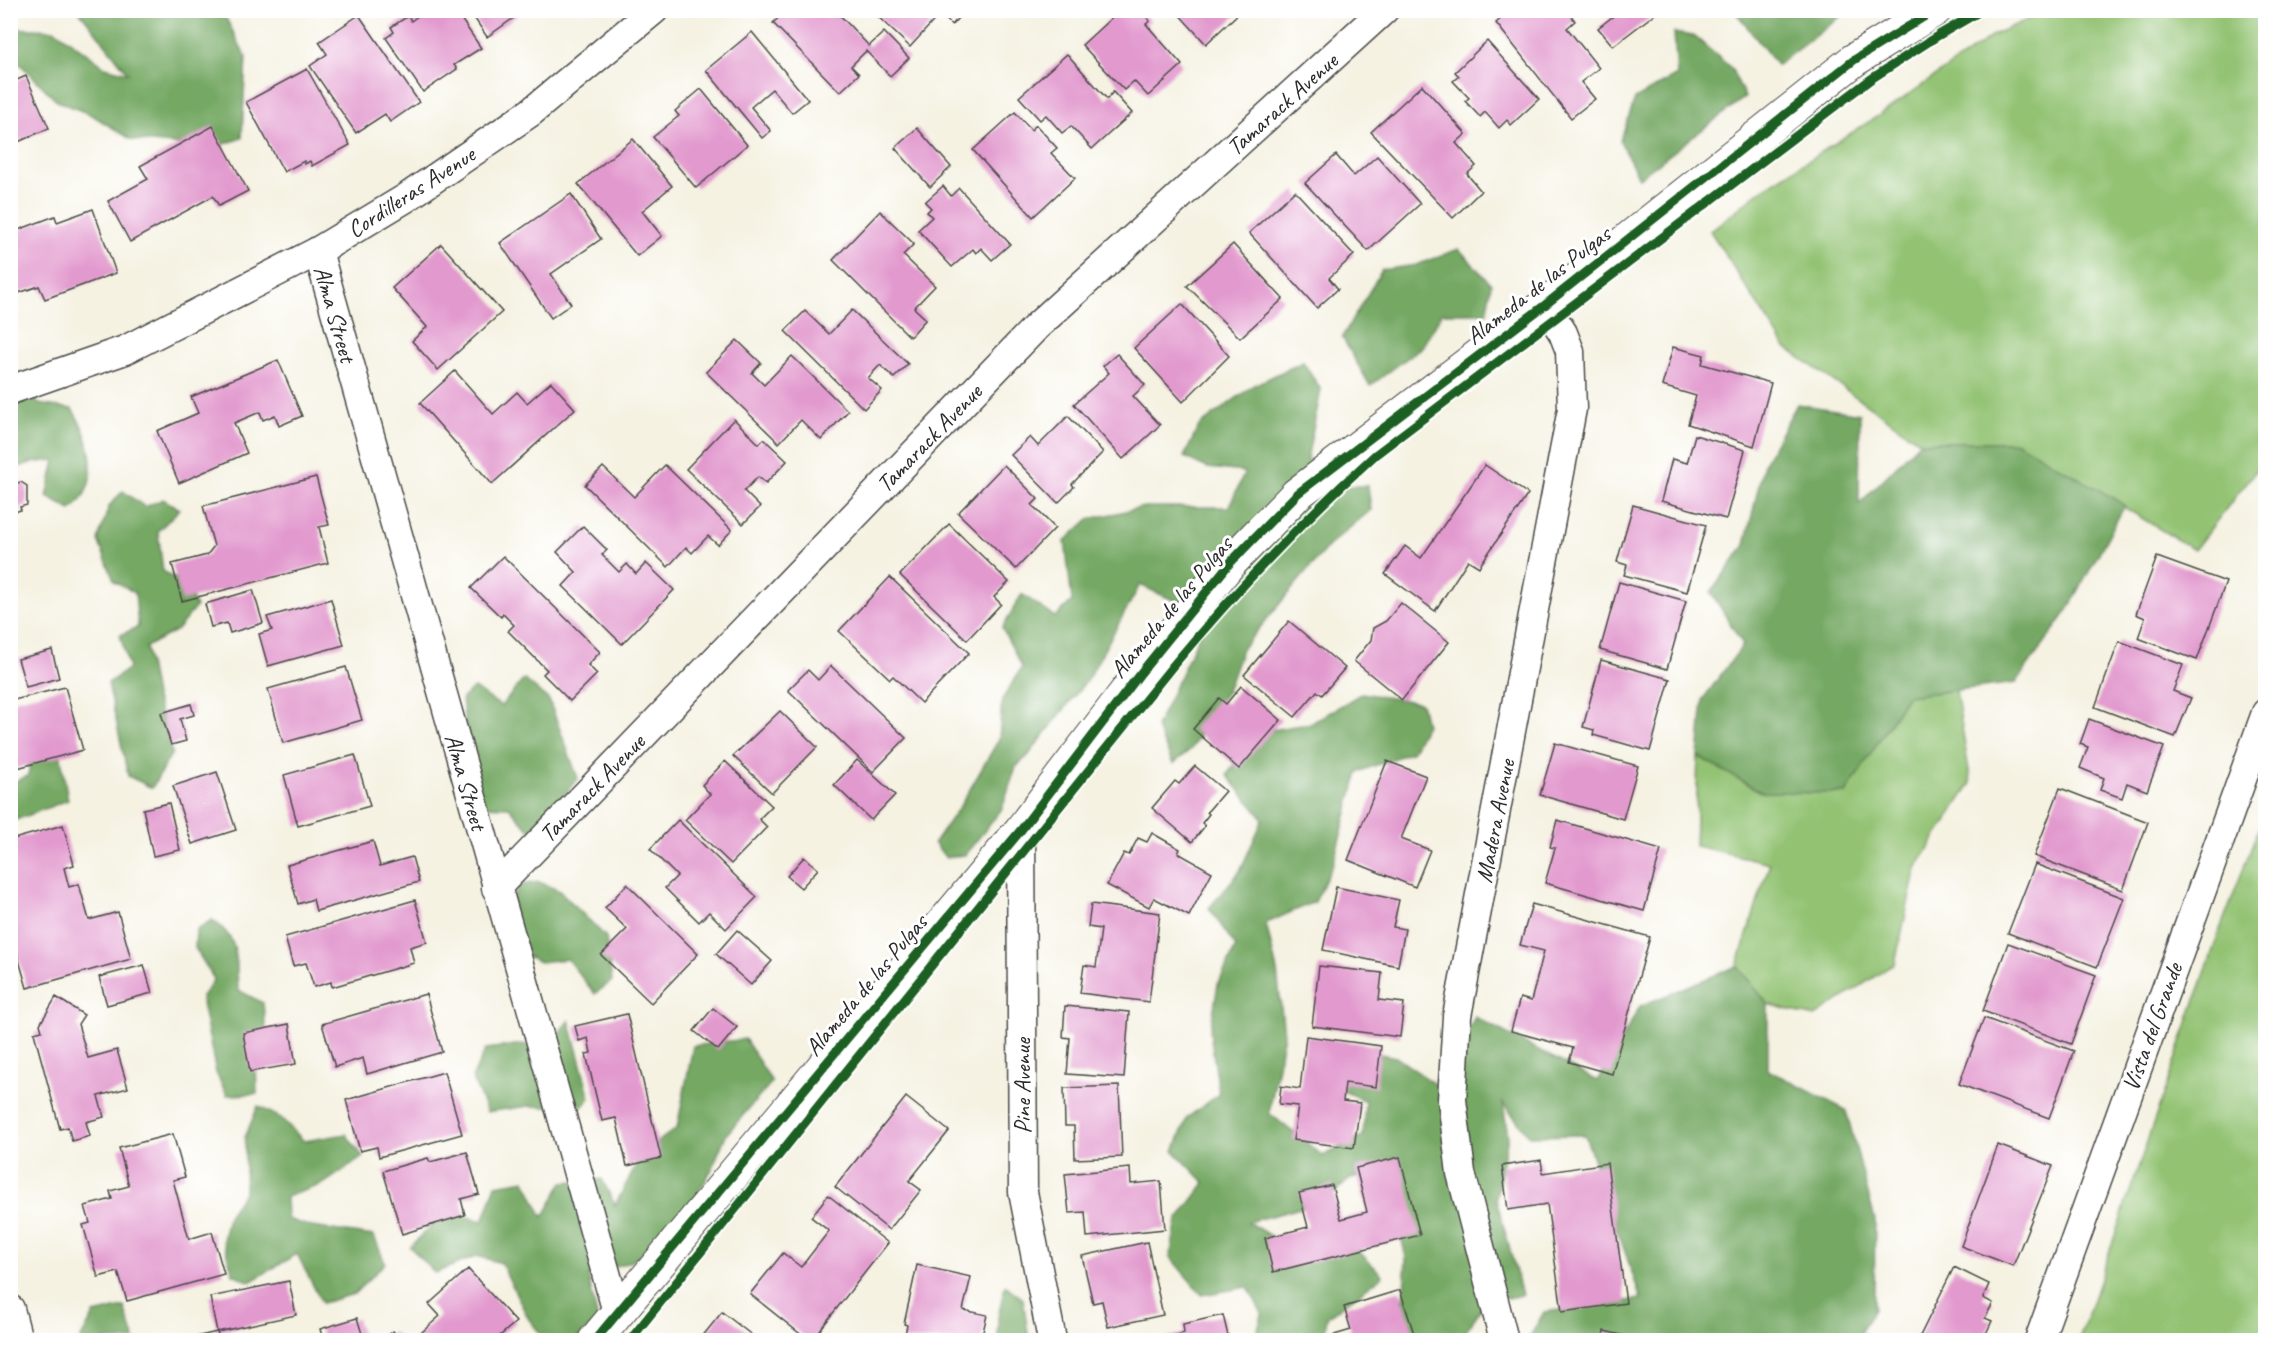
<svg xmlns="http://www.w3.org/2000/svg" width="2276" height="1351" font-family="Caveat,sans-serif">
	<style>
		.green { fill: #92c272; stroke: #5e764e; stroke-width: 1.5 }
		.forest { fill: #75a864; stroke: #506a48; stroke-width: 1.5 }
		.building { fill: #e299ce }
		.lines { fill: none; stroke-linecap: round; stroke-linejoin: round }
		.street-casing { stroke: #494946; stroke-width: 31 }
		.secondary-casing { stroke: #494946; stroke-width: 35 }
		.street { stroke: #fff; stroke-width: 28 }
		.secondary { stroke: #fff; stroke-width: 33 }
		.cycleway-casing { stroke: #fff; stroke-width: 13 }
		.cycleway { stroke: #1b5e20; stroke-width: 9 }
		.labels { text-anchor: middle; stroke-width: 6; stroke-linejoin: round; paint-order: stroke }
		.street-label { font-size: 24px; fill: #2b2b2b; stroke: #fff }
	</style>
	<rect width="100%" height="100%" fill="#fff"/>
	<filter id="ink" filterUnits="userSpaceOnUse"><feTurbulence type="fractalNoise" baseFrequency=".0167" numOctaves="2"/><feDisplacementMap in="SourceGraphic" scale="12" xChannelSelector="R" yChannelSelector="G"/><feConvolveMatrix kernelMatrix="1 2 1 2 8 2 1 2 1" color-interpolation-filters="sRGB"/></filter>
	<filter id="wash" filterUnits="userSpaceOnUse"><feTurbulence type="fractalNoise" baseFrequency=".008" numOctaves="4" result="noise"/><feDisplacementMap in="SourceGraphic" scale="24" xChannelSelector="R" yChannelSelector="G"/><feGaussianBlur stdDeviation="1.35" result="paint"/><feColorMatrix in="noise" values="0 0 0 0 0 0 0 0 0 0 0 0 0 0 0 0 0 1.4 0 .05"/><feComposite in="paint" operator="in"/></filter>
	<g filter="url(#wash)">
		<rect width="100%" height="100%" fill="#f5f2e2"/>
		<!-- green -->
		<g class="green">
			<polygon points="2047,11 2265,11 2265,459 2194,550 2017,442 1920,442 1785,347 1710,231 1763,189 1878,116 1997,33"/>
			<polygon points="1956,690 1971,783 1916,868 1895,963 1814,1017 1768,1004 1737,966 1770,863 1695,846 1698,756 1761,792 1846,793 1907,696"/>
			<polygon points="2260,825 2266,826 2265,1340 2079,1340 2219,932"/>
		</g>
		<!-- forest -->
		<g class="forest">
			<polygon points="1734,10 1848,10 1848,11 1777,65"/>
			<polygon points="79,11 234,11 224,14 246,57 242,138 213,148 132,140 92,115 57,101 11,55 10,28 55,30 105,67 128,73"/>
			<polygon points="1674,33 1694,36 1731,68 1745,97 1639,178 1620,141 1635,99 1677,75"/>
			<polygon points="1459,249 1491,284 1487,313 1442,313 1422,347 1370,386 1342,337 1382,270 1416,265"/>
			<path d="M10,355l2,10 27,39 33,5c20,30 31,76 -1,101l-24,-13 8,-37 -25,3 -19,7z"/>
			<polygon points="1303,362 1321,390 1307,459 1338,486 1368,486 1371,510 1328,546 1242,649 1227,691 1191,749 1173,764 1156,727 1208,616 1140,585 1089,677 1028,756 1016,767 1002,809 965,855 945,857 934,843 962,803 999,739 1002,700 1022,667 1002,628 1022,594 1055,617 1072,601 1065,541 1089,519 1144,507 1229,507 1245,472 1207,468 1184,457 1199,426 1254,385"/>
			<polygon points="1797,404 1860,414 1859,504 1920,442 2017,442 2125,505 2068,610 2016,683 1907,696 1846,793 1761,792 1698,756 1703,699 1743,645 1711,592 1745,545 1764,463"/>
			<polygon points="123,491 145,507 163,499 180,509 158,531 163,571 186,585 196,607 177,630 146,647 155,695 172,753 152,788 128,776 108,683 129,668 120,635 138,627 135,593 114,581 98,540 109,506"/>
			<polygon points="524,679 549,700 578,778 533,834 509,807 479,806 469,764 462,698 474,688 501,706"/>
			<polygon points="1362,693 1421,703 1426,725 1412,752 1358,772 1333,864 1315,902 1266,923 1277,971 1284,1034 1269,1113 1323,1156 1363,1136 1365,1101 1337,1088 1342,1047 1396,1057 1438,1086 1475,1017 1598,1081 1640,1006 1737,966 1768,1004 1768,1070 1846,1110 1875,1220 1874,1309 1860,1333 1873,1340 1528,1340 1544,1312 1641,1299 1585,1135 1529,1136 1503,1103 1508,1136 1496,1198 1522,1295 1485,1303 1462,1337 1455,1340 1401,1340 1406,1258 1386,1171 1350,1179 1323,1202 1248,1222 1283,1244 1345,1237 1383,1276 1327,1317 1324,1340 1255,1340 1262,1314 1248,1287 1202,1295 1170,1257 1177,1220 1205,1183 1174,1151 1187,1118 1219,1094 1210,1031 1218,984 1236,947 1209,908 1240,871 1263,819 1227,775 1255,733 1312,723"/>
			<polygon points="36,723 56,727 68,800 11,822 11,783 28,776"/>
			<polygon points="539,882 560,891 606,937 612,981 595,994 567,959 540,962 507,947 497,924 520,885"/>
			<path d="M212,920c29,19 24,39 26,70l25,13 3,29 -10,26 1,36 -30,1 -11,-22 -15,-75 13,-19 -19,-31 1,-18z"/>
			<polygon points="569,1020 590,1098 580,1109 529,1106 487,1112 472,1078 486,1049 523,1044 552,1054 551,1042"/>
			<polygon points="745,1039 772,1082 726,1135 712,1169 686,1214 661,1242 632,1261 588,1276 598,1321 575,1340 545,1340 528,1318 501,1263 477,1256 435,1273 410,1247 445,1211 483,1221 496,1185 525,1180 543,1217 563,1182 602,1179 615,1205 643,1152 677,1128 693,1046"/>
			<polygon points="258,1106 281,1118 304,1141 346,1134 363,1157 323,1184 286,1197 287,1219 312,1227 374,1236 385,1263 354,1294 322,1303 297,1254 250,1282 233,1274 223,1240 228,1216 245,1191 245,1137"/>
			<polygon points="1005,1285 1023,1299 1029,1340 998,1340 998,1317"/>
			<polygon points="124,1307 135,1340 80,1340 94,1314"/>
		</g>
		<g id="blocks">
			<!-- building -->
			<g class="building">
				<polygon points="426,10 455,10 481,48 454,65 457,69 423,92 386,38 394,32 391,27 408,16 411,21"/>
				<polygon points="469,10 525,10 487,37"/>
				<polygon points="787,10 835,10 869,46 884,32 909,58 890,76 866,51 851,66 859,74 840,92 773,23"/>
				<polygon points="871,10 965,10 952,25 940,14 910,47"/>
				<polygon points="1120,10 1141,10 1150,21 1146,24 1182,65 1148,96 1134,81 1124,90 1082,45"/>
				<polygon points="1175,10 1242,10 1206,44"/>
				<polygon points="1511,10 1567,10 1575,21 1567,28 1599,68 1581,82 1595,99 1571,118 1496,23"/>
				<polygon points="1621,10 1660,10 1613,46 1598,28"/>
				<polygon points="359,15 419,102 390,122 385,114 356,133 310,66 327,54 319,42"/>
				<polygon points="752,32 808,100 792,113 772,89 751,107 771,131 762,138 706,70"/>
				<polygon points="1487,41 1539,99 1511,125 1507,120 1499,128 1485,112 1480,117 1465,101 1469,98 1453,81 1459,76 1455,72"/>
				<polygon points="1067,54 1107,99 1113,92 1132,113 1092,149 1071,126 1062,133 1046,115 1040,120 1019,97"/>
				<polygon points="307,69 350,145 312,166 310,161 305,164 304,161 284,172 246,102"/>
				<polygon points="26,76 49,128 16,143 10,131 10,83"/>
				<polygon points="1422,85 1466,134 1456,143 1476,166 1467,174 1481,191 1453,218 1371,132"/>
				<polygon points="701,89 747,145 696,188 653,137 679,116 675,111"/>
				<polygon points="1015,112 1031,130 1036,125 1057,148 1051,153 1075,178 1033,217 973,150"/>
				<polygon points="213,126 248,191 219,206 213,196 130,242 108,201 148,179 140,166"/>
				<polygon points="917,128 951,167 930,187 895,148"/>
				<polygon points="633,139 672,186 642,211 662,236 637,256 578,184"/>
				<polygon points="1336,155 1354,176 1377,156 1420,204 1368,251 1305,183"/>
				<polygon points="943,186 951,196 959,188 1010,244 992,260 981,248 976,253 973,249 952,267 918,230 932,217 927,212 931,208 925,202"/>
				<polygon points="1295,191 1354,255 1329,278 1338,289 1317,308 1249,233"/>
				<polygon points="571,194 601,239 551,274 571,304 551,318 500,243"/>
				<polygon points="93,209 116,273 45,299 39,286 10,296 10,233 55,216 57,222"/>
				<polygon points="880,211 914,244 903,255 935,286 914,308 926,319 910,337 833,260"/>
				<polygon points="441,244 502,312 438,370 412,341 427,327 392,288"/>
				<polygon points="1233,244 1283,299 1240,338 1187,286"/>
				<polygon points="1182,304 1229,356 1183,402 1134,348"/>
				<polygon points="852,310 908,364 894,378 880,365 868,378 882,390 864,409 785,331 805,311 829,334"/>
				<polygon points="737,340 761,363 752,373 764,385 792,356 848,411 821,440 801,420 779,443 706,372"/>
				<polygon points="1673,347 1704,355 1702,364 1771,383 1754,446 1688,424 1696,396 1662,386"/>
				<polygon points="1117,354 1145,385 1133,396 1160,425 1123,459 1074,404 1109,373 1103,366"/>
				<polygon points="278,360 302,416 279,426 275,415 263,420 260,412 234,423 247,453 179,483 157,431 198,413 191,397"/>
				<polygon points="455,371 493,414 517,392 527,403 551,382 575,409 492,484 420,403"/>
				<polygon points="1068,416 1103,452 1072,484 1074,487 1058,503 1011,455 1030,437 1038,446"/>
				<polygon points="734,419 759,444 764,439 787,461 766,483 758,477 744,491 760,507 743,524 686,469"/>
				<polygon points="1695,435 1745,450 1726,519 1661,501 1672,459 1687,463"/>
				<polygon points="665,465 732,530 718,545 708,536 692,553 686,547 668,567 585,485 603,467 634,497"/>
				<polygon points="1004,465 1038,499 1032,505 1055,528 1016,569 958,513"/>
				<polygon points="1485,465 1528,494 1479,567 1468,560 1435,611 1385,574 1405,546 1421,558"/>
				<polygon points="316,477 329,525 319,527 328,563 182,601 172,564 207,555 214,546 203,506"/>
				<polygon points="21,482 27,486 27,505 20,507 21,510 10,513 10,485"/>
				<polygon points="1633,505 1706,525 1687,592 1624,575 1627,565 1617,562"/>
				<polygon points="949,524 1009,582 994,597 1001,604 967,640 900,575"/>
				<polygon points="583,526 607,550 602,555 619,572 627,564 636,574 646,563 674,590 622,644 563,586 576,572 557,552"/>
				<polygon points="503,556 600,652 588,665 597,674 570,701 543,674 547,670 508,631 514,625 503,614 501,617 471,588"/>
				<polygon points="2157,557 2226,582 2197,660 2138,638 2145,618 2136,614"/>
				<polygon points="890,577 969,653 921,703 893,676 890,679 839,631"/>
				<polygon points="1619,582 1686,601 1667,669 1600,650"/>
				<polygon points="253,590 263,623 230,633 227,623 211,627 205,604"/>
				<polygon points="331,599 344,645 268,666 259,634 272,630 267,617"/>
				<polygon points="1401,603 1449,642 1402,700 1354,661 1371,640 1373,628 1386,621"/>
				<polygon points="1289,621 1345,668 1322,695 1317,691 1295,717 1244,675"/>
				<polygon points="2119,641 2183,665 2173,691 2191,698 2175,737 2095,707"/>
				<polygon points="52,650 59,678 26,687 18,659"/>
				<polygon points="1601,660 1670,679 1650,751 1593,735 1594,730 1583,727"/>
				<polygon points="831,666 906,738 873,772 788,690 808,670 818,680"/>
				<polygon points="346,667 362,720 283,743 268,689"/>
				<polygon points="1241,686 1281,720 1239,769 1193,729 1219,698 1226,704"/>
				<polygon points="65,687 83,750 10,770 10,701"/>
				<polygon points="191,704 194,715 180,719 186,741 171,745 161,713"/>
				<polygon points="780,711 817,747 772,793 733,756"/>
				<polygon points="2089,719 2164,747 2147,791 2127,783 2122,798 2100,790 2104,778 2080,768 2088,747 2080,744"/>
				<polygon points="1555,743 1638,766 1623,819 1540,795"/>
				<polygon points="355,755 370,806 298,826 284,775"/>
				<polygon points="857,760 895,795 871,820 834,785"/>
				<polygon points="725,761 772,806 759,819 767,827 731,864 685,820 710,794 702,785"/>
				<polygon points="1387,761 1426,776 1401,839 1430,850 1415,887 1348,860"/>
				<polygon points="1195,766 1225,791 1207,812 1209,814 1202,823 1205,826 1192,842 1152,808 1175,781 1179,784"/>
				<polygon points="217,772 236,830 192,844 173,786"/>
				<polygon points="2060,788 2148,822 2123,890 2034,856"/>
				<polygon points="169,803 180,850 153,856 143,809"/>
				<polygon points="678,820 757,897 726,929 709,912 699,922 665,888 677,876 650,849"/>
				<polygon points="1557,820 1661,850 1644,911 1545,883 1555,848 1550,847"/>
				<polygon points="63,825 74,865 64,868 69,887 79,884 89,920 118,912 131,959 27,988 10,929 10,840"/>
				<polygon points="1152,833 1180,849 1178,853 1212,872 1189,916 1154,898 1149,907 1107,885 1124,853 1129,855 1138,838 1147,842"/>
				<polygon points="373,841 380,866 412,857 419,882 316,911 313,899 298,904 287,865"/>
				<polygon points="804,857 818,869 801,888 787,876"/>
				<polygon points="2035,864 2124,898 2097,967 2008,933"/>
				<polygon points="627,884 698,954 651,1003 601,955 627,929 605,908"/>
				<polygon points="1336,887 1399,900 1393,927 1405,929 1398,966 1323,950"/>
				<polygon points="415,900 427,942 410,947 414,963 332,987 331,982 314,987 306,963 293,966 285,937"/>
				<polygon points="1091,904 1160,913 1149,1002 1080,993 1084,965 1096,967 1101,929 1088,927"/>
				<polygon points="1532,904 1650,937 1612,1074 1569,1062 1573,1048 1511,1031 1520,998 1531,1001 1544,951 1520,945"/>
				<polygon points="737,930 772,961 751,985 716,954"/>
				<polygon points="2008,943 2096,975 2071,1044 1983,1011"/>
				<polygon points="144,965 152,993 107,1005 99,977"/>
				<polygon points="1319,966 1382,973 1379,1000 1404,1003 1400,1037 1312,1026"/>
				<polygon points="426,994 442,1052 367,1074 363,1058 335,1067 322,1024"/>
				<polygon points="56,997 84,1015 78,1024 88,1058 117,1050 128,1088 98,1096 104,1117 86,1122 90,1136 72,1141 68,1127 60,1129 34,1033 42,1031 40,1024"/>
				<polygon points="1065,1006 1129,1012 1124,1078 1067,1074 1070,1038 1063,1037"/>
				<polygon points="713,1008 737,1027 718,1050 694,1031"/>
				<polygon points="627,1014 661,1158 627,1166 616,1118 602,1121 586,1054 591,1053 588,1038 579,1041 575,1026"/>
				<polygon points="1984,1018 2074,1051 2049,1118 1959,1084"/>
				<polygon points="289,1024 296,1064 250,1072 243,1033"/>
				<polygon points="1306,1036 1381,1046 1376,1087 1345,1083 1343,1101 1360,1103 1354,1148 1293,1140 1298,1106 1279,1104 1281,1086 1300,1089"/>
				<polygon points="444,1072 462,1134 379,1157 377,1147 360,1151 346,1100"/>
				<polygon points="1119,1086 1122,1157 1075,1159 1074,1126 1065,1126 1064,1088"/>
				<polygon points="906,1097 949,1131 909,1181 921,1190 889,1230 835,1187"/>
				<polygon points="173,1134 185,1177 173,1180 189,1239 212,1232 224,1274 127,1301 118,1272 98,1277 83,1225 90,1223 85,1206 112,1199 110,1191 129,1186 119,1148"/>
				<polygon points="1998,1145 2053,1166 2013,1266 1961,1246"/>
				<polygon points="467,1152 479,1194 461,1199 465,1215 402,1234 383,1171 428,1158 430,1162"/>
				<polygon points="1400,1157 1420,1235 1273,1272 1265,1238 1308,1227 1299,1193 1332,1185 1341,1219 1367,1212 1356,1168"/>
				<polygon points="1541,1160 1543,1173 1607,1163 1626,1303 1562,1312 1547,1204 1508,1210 1502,1166"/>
				<polygon points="1130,1168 1131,1184 1161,1181 1165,1229 1087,1237 1085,1212 1069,1213 1065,1174"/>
				<polygon points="828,1195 888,1243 812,1340 808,1340 750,1294 783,1253 801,1267 829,1231 811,1217"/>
				<polygon points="1147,1242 1163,1315 1108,1327 1102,1301 1093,1303 1082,1256"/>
				<polygon points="917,1265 971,1277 963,1310 987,1315 981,1340 904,1340 907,1325 904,1324"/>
				<polygon points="1954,1267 1989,1284 1983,1298 1993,1303 1985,1318 1992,1321 1983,1340 1918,1340"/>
				<polygon points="468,1269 516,1322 495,1340 413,1340 440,1316 429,1304"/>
				<polygon points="289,1281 296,1315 217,1332 210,1297"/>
				<polygon points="1400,1290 1416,1340 1333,1340 1331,1336 1351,1330 1344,1307"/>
				<polygon points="722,1312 758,1340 704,1340 701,1338"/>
				<polygon points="1223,1315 1229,1340 1157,1340 1184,1333 1183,1324"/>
				<polygon points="357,1318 364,1340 323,1340 320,1329"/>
				<polygon points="393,1331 401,1340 382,1340"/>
				<polygon points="1604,1331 1644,1340 1602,1340"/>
				<polygon points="217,1332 220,1340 183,1340"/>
			</g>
		</g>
	</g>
	<g filter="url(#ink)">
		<use href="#blocks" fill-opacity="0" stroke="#494946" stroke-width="1.5"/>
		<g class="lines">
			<defs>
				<g id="street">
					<polyline points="318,251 617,1312"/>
					<polyline points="10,390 125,350 318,251 406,198 531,112 654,10"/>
					<polyline points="1021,830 1023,1192 1052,1340"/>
					<polyline points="496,888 1036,327 1384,10"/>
					<polyline points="10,1309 18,1340"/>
					<polyline points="1504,1340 1461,1173 1452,1100 1457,1016 1572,409 1570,351 1563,333 1545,305"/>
					<polyline points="2039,1340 2266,713"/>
				</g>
				<polyline id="secondary" points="595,1340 1021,830 1139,675 1229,564 1297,494 1545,305 1854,60 1935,10"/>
			</defs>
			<!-- street casing -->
			<use href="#street" class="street-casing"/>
			<!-- secondary casing -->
			<use href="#secondary" class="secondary-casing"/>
			<!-- street -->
			<use href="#street" class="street"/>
			<!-- secondary -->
			<use href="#secondary" class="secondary"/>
			<defs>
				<g id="cycleway">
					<polyline points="595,1340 1021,830 1139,675 1229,564 1297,494 1545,305 1854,60 1935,10"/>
					<path d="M630,1340l541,-672c63,-76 130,-146 204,-213l496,-376 68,-44 43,-25"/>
				</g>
			</defs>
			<!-- cycleway casing -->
			<use href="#cycleway" class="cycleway-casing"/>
			<!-- cycleway -->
			<use href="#cycleway" class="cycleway"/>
		</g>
	</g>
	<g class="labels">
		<!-- street labels -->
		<g class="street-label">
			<text transform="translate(1282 104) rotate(-42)" y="8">Tamarack Avenue</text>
			<text transform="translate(411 192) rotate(-33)" y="8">Cordilleras Avenue</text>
			<text transform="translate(1538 285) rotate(-38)" y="8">Alameda de las Pulgas</text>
			<text transform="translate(335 314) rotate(74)" y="8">Alma Street</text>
			<text transform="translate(929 438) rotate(-46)" y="8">Tamarack Avenue</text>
			<text transform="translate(1171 607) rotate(-50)" y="8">Alameda de las Pulgas</text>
			<text transform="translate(466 782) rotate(74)" y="8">Alma Street</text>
			<text transform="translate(592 788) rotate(-46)" y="8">Tamarack Avenue</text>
			<text transform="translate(1495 821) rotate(-79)" y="8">Madera Avenue</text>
			<text transform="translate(866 985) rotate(-50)" y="8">Alameda de las Pulgas</text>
			<text transform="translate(2152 1027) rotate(-70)" y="8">Vista del Grande</text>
			<text transform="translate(1022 1086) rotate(-90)" y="8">Pine Avenue</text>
		</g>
	</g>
	<!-- margin -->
	<rect width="2276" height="1351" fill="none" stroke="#fff" stroke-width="36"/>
</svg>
